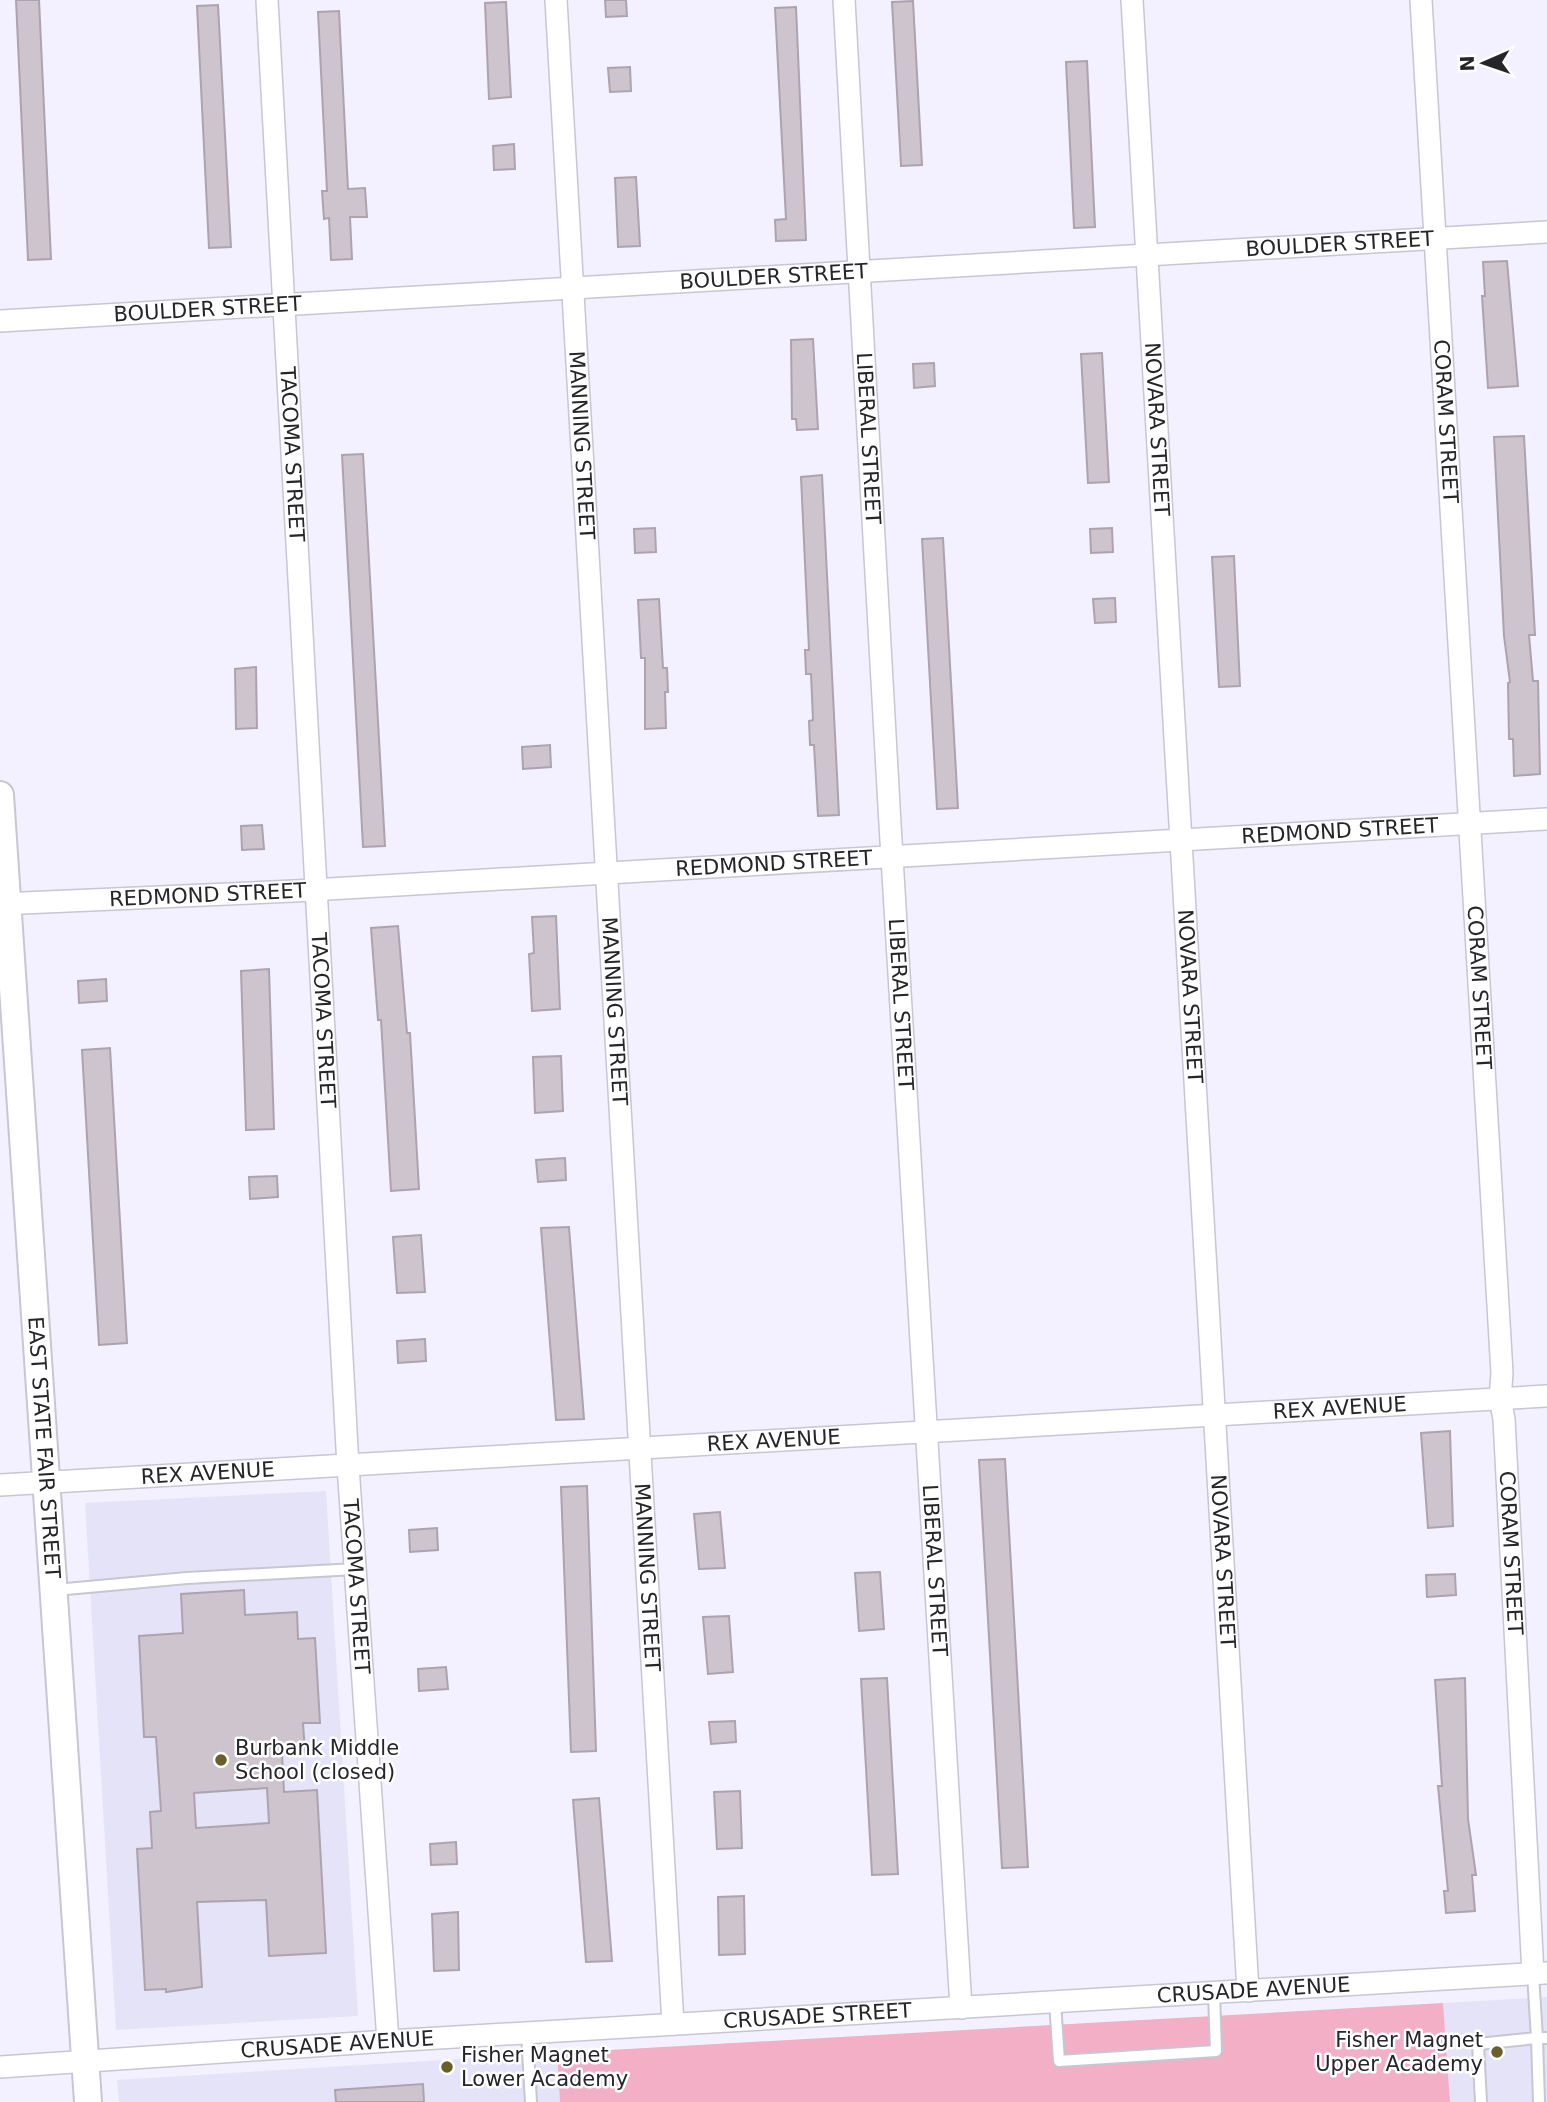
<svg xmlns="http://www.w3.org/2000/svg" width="1547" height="2102" font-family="'DejaVu Sans',sans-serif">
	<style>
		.built { fill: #e5e3f8 }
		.green { fill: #f2afc6 }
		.building { fill: #cdc4ce; stroke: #ada3ae; stroke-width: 2; fill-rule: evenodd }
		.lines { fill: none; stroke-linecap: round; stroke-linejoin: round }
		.service-casing { stroke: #c7c6d3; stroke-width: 14 }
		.minor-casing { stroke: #c7c6d3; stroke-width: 24 }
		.tertiary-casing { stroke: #c7c6d3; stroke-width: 30 }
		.service { stroke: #fff; stroke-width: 10 }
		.minor { stroke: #fff; stroke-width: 21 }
		.tertiary { stroke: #fff; stroke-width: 26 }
		.poi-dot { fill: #6a5e2b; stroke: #fff; stroke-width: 2.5 }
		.labels { text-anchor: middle; stroke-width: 5; stroke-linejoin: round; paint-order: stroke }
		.street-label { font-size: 21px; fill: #25252a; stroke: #fff }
		.poi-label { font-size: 21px; fill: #25252a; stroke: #fff; text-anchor: start }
	</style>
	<rect width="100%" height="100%" fill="#f3f1ff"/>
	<!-- built -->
	<g class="built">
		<polygon points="326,1491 358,2016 116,2030 85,1503"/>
		<polygon points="1547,1997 1547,2102 1450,2102 1443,2003"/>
		<polygon points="557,2053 560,2102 119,2102 117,2080"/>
	</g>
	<!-- green -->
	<polygon class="green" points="1443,2003 1450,2102 560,2102 557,2053"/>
	<!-- building -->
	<g class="building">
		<polygon points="16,0 39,0 51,259 28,260"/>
		<polygon points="605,0 626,0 627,16 606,17"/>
		<polygon points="913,1 922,165 901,166 892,2"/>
		<polygon points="506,2 511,97 489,99 485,3"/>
		<polygon points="218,5 231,247 209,248 197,6"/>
		<polygon points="796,7 806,240 776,241 775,220 786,219 775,8"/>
		<polygon points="339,11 348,189 365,188 367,217 350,217 352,259 331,260 329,218 324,219 322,191 327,191 318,12"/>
		<polygon points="1087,61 1095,227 1074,228 1066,62"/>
		<polygon points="630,67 631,91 610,92 608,68"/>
		<polygon points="514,144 515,169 494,170 493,146"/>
		<polygon points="636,177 640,246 618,247 615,178"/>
		<polygon points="1507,261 1518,386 1488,388 1482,296 1485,296 1483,262"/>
		<polygon points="813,339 818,429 797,430 796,419 792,419 791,340"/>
		<polygon points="1102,353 1109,482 1088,483 1081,354"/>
		<polygon points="934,363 935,386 914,388 913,364"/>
		<polygon points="1524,436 1535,635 1529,635 1533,681 1538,681 1540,774 1514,776 1513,739 1509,739 1508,683 1510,682 1504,636 1494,437"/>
		<polygon points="363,454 385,846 363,847 342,455"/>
		<polygon points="822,475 839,815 818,816 814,745 810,745 809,721 813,720 811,674 806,674 805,650 809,650 801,477"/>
		<polygon points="655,528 656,552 635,553 634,529"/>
		<polygon points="1112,528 1113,552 1091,553 1090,529"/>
		<polygon points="943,538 958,808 937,809 922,539"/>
		<polygon points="1234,556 1240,686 1219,687 1212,557"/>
		<polygon points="1115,598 1116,622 1095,623 1093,599"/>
		<polygon points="659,599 663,668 667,668 668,692 665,692 666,728 645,729 645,658 641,658 638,600"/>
		<polygon points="256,667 257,728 236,729 235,669"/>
		<polygon points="550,745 551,767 523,769 522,747"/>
		<polygon points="262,825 264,849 242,850 241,826"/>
		<polygon points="556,916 560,1009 532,1011 529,954 534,953 532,917"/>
		<polygon points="398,926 407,1033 410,1033 419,1189 391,1191 381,1020 378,1020 371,928"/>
		<polygon points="269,969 274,1129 246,1130 241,971"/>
		<polygon points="106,979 107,1001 79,1003 78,981"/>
		<polygon points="110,1048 127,1343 99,1345 82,1050"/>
		<polygon points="561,1056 563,1111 535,1113 533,1057"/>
		<polygon points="565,1158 566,1180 538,1182 536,1160"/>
		<polygon points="277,1176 278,1197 250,1199 249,1177"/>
		<polygon points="569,1227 584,1419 556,1420 541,1228"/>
		<polygon points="421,1235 425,1292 397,1293 393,1237"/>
		<polygon points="425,1339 426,1361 398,1363 397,1341"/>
		<polygon points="1450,1431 1453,1526 1428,1528 1421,1433"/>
		<polygon points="1005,1459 1028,1867 1002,1868 979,1460"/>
		<polygon points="587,1486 596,1751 571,1752 561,1487"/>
		<polygon points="720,1512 725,1568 699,1569 694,1514"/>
		<polygon points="437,1528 438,1550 410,1552 409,1530"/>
		<polygon points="880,1572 884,1629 859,1631 855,1573"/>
		<polygon points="1455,1574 1456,1595 1427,1597 1426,1575"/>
		<path d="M244,1590l1,25 52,-3 1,27 17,-1 5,85h-17l2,29 -23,2 2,38 33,-2 9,163 -57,3 -3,-56 -69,2 5,85 -36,5v-3l-21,1 -8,-141 15,-1 -2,-36 11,-1 -5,-74h-12l-5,-101 44,-3 -2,-39zM267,1788l2,35 -73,5 -2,-35z"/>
		<polygon points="729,1616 733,1672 708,1674 703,1617"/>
		<polygon points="446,1667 448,1689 419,1691 418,1669"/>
		<polygon points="887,1678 898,1874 872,1875 861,1679"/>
		<polygon points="1465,1678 1468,1819 1476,1875 1472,1875 1475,1911 1446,1913 1444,1891 1448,1891 1438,1786 1442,1786 1435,1680"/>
		<polygon points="735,1721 736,1742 711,1744 709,1722"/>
		<polygon points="740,1791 742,1848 717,1849 714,1792"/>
		<polygon points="599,1798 612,1961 586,1962 573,1800"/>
		<polygon points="456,1842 457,1864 431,1865 430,1844"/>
		<polygon points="744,1896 745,1954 719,1955 718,1897"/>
		<polygon points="458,1912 459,1970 434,1971 432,1914"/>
		<polygon points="423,2084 424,2102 336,2102 335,2090"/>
	</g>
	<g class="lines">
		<defs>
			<g id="service">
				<polyline points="55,1590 187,1578 356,1569"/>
				<polyline points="1533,1974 1537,2038 1547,2038"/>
				<polyline points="1055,2002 1059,2061 1216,2051 1214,1993"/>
				<polyline points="527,2033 531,2102"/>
				<polyline points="1481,2102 1478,2044 1537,2038 1539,2102"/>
			</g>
			<g id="minor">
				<path id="s1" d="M267,0l81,1466 40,575"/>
				<path id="s2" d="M556,0l117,2024"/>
				<path id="s3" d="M844,0l46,824 71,1184"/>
				<path id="s4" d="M1132,0l116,1991"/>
				<path id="s5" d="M1421,0l81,1373 -2,26 4,20 29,555"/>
				<path id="s6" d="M0,321l1547,-89"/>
				<path id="s7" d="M0,904l294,-13 1253,-72"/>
				<path id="s8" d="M0,1485l1547,-89"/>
				<path id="s9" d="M0,2067l388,-26 1157,-68"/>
			</g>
			<g id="tertiary">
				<path id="s10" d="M0,795l88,1307"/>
			</g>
		</defs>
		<!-- service casing -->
		<use href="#service" class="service-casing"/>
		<!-- minor casing -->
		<use href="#minor" class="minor-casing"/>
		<!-- tertiary casing -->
		<use href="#tertiary" class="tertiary-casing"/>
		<!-- service -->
		<use href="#service" class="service"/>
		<!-- minor -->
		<use href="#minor" class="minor"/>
		<!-- tertiary -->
		<use href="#tertiary" class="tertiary"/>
	</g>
	<!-- markers -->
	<g class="poi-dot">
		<circle cx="221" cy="1760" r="7"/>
		<circle cx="1497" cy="2052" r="7"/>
		<circle cx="447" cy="2067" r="7"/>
	</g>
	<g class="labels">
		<!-- street labels -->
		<g class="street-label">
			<text dy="7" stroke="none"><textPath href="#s6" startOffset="1342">BOULDER STREET</textPath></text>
			<text dy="7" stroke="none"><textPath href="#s6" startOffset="775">BOULDER STREET</textPath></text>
			<text dy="7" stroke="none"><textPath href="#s6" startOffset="208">BOULDER STREET</textPath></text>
			<text dy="7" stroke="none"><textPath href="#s5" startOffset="422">CORAM STREET</textPath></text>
			<text dy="7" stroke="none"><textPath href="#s4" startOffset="430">NOVARA STREET</textPath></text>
			<text dy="7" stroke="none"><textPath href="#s3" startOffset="439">LIBERAL STREET</textPath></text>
			<text dy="7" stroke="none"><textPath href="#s2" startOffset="446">MANNING STREET</textPath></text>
			<text dy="7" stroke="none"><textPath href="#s1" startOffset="455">TACOMA STREET</textPath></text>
			<text dy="7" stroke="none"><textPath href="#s7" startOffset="1342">REDMOND STREET</textPath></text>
			<text dy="7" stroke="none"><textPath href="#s7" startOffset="775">REDMOND STREET</textPath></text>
			<text dy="7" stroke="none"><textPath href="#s7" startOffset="208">REDMOND STREET</textPath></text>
			<text dy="7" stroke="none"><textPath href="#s5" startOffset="989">CORAM STREET</textPath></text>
			<text dy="7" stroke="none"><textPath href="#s4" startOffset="998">NOVARA STREET</textPath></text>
			<text dy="7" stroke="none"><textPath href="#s3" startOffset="1006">LIBERAL STREET</textPath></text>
			<text dy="7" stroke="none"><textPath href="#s2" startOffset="1013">MANNING STREET</textPath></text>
			<text dy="7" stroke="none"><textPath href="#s1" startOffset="1022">TACOMA STREET</textPath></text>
			<text dy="7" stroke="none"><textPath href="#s8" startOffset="1342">REX AVENUE</textPath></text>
			<text dy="7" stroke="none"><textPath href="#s8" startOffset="775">REX AVENUE</textPath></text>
			<text dy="7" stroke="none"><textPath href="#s10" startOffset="654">EAST STATE FAIR STREET</textPath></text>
			<text dy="7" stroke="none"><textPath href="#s8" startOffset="208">REX AVENUE</textPath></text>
			<text dy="7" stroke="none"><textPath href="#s5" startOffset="1556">CORAM STREET</textPath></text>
			<text dy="7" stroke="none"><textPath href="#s4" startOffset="1564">NOVARA STREET</textPath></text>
			<text dy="7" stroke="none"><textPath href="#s3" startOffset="1573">LIBERAL STREET</textPath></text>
			<text dy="7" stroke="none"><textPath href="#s2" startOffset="1580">MANNING STREET</textPath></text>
			<text dy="7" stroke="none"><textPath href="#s1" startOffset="1589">TACOMA STREET</textPath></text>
			<text dy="7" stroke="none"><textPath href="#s9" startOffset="1256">CRUSADE AVENUE</textPath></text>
			<text dy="7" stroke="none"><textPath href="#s9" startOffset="819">CRUSADE STREET</textPath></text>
			<text dy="7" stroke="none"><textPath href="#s9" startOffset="338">CRUSADE AVENUE</textPath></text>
		</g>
		<!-- poi labels -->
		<g class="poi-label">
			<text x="235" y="1755">Burbank Middle<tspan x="235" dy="24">School (closed)</tspan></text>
			<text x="1483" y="2047" text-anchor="end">Fisher Magnet<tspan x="1483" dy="24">Upper Academy</tspan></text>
			<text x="461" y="2062">Fisher Magnet<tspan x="461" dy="24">Lower Academy</tspan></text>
		</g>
	</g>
	<!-- north arrow -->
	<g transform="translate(1484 63) rotate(268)" stroke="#ffffff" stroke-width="5" paint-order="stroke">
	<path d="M0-5L12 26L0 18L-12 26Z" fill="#25252a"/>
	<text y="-10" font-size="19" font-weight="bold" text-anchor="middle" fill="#25252a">N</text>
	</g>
</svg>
